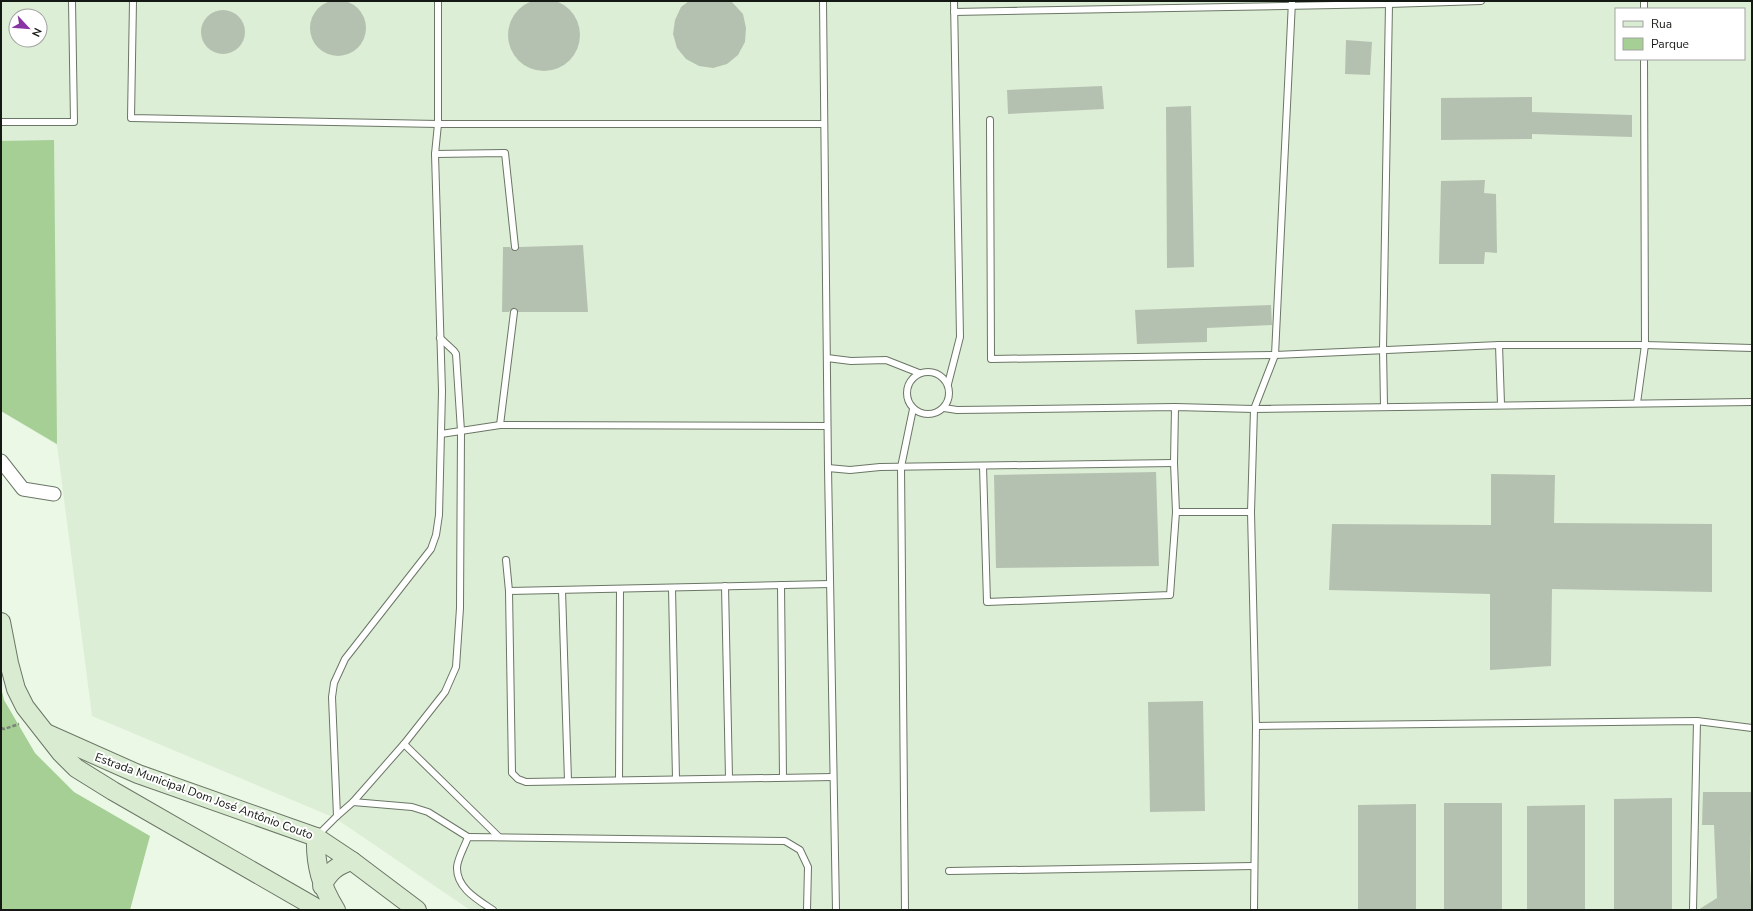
<svg xmlns="http://www.w3.org/2000/svg" width="1753" height="911" font-family="'Nunito Sans',sans-serif">
	<style>
		.built { fill: #dceed5; fill-rule: evenodd }
		.green { fill: #a5cf94 }
		.building { fill: #b5c1b0 }
		.lines { fill: none; stroke-linecap: round; stroke-linejoin: round }
		.lane-casing { stroke: #6b7666; stroke-width: 8 }
		.street-casing { stroke: #6b7666; stroke-width: 15 }
		.secondary-casing { stroke: #6b7666; stroke-width: 20 }
		.path { stroke: #7b8478; stroke-width: 2.5; stroke-dasharray: 4 2; stroke-linecap: butt }
		.lane { stroke: #fff; stroke-width: 6 }
		.street { stroke: #fff; stroke-width: 13 }
		.secondary { stroke: #d9ecd1; stroke-width: 18 }
		.labels { text-anchor: middle; stroke-width: 4; stroke-linejoin: round; paint-order: stroke }
		.street-label { font-size: 12px; fill: #151913; stroke: #fff }
	</style>
	<rect width="100%" height="100%" fill="#ebf8e6"/>
	<!-- built -->
	<path class="built" d="M1,1h1751v909h-1282l-135,-92 -243,-102 -35,-271 -56,-34zM1616,9h128v50h-128zM16,16h24v24h-24z"/>
	<!-- green -->
	<g class="green">
		<polygon points="54,140 57,444 1,411 1,141"/>
		<polygon points="1,687 4,700 35,753 74,792 150,836 130,910 1,910"/>
	</g>
	<!-- building -->
	<g class="building">
		<circle cx="544" cy="35" r="36"/>
		<circle cx="338" cy="28" r="28"/>
		<polygon points="689,1 731,1 743,14 746,28 745,42 738,55 727,64 713,68 699,66 686,59 677,48 673,34 675,20 681,7"/>
		<circle cx="223" cy="32" r="22"/>
		<polygon points="1346,40 1372,42 1370,75 1345,74"/>
		<polygon points="1102,86 1104,109 1008,114 1007,90"/>
		<polygon points="1532,97 1532,112 1632,115 1632,137 1532,134 1532,139 1441,140 1441,98"/>
		<polygon points="1191,106 1194,267 1167,268 1166,107"/>
		<polygon points="1485,180 1484,193 1496,194 1497,253 1485,252 1484,264 1439,264 1441,181"/>
		<polygon points="583,245 588,312 518,312 517,309 514,308 511,309 509,312 502,312 503,247 510,247 512,250 515,251 518,250 519,247"/>
		<polygon points="1271,305 1272,325 1207,328 1207,342 1137,344 1135,310"/>
		<polygon points="1156,472 1159,566 996,568 994,475"/>
		<polygon points="1491,474 1555,475 1554,523 1712,524 1712,592 1552,589 1551,666 1490,670 1490,594 1329,590 1332,524 1491,525"/>
		<polygon points="1203,701 1205,811 1150,812 1148,702"/>
		<polygon points="1703,792 1752,792 1750,866 1752,910 1698,910 1717,898 1714,825 1702,825"/>
		<polygon points="1672,798 1672,910 1614,910 1614,799"/>
		<rect x="1444" y="803" width="58" height="107"/>
		<polygon points="1416,804 1416,910 1358,910 1358,805"/>
		<polygon points="1585,805 1585,910 1527,910 1527,806"/>
	</g>
	<g class="lines">
		<defs>
			<g id="lane">
				<polyline points="133,1 131,118 438,124 824,124"/>
				<polyline points="438,1 438,124 435,154 505,153 515,247"/>
				<polyline points="823,1 828,468 836,910"/>
				<polyline points="1644,1 1644,9"/>
				<polyline points="954,12 1389,4 1481,1"/>
				<polyline points="990,120 991,359 1275,355 1499,345 1645,345 1752,348"/>
				<polyline points="1,122 74,122 72,1"/>
				<polyline points="514,312 500,425 827,426"/>
				<polyline points="1499,345 1501,404"/>
				<polyline points="827,358 851,361 886,360 919,373"/>
				<circle cx="928" cy="393" r="21"/>
				<polyline points="948,384 960,337 954,1"/>
				<polyline points="1637,403 1645,345 1644,59"/>
				<polyline points="1384,406 1383,349 1389,4"/>
				<polyline points="944,408 957,410 1175,407 1254,409 1752,402"/>
				<polyline points="441,434 500,425"/>
				<polyline points="983,466 987,602 1170,595 1176,512 1174,463 1175,407"/>
				<polyline points="828,468 850,470 880,467 1174,463"/>
				<polyline points="1176,512 1251,512"/>
				<polyline points="506,560 509,591 512,773 518,779 526,782 833,777"/>
				<polyline points="781,585 783,777"/>
				<polyline points="725,586 729,778"/>
				<polyline points="672,588 676,779"/>
				<polyline points="562,590 568,781"/>
				<polyline points="509,591 830,584"/>
				<polyline points="1256,726 1697,721 1752,728"/>
				<polyline points="404,744 499,837"/>
				<polyline points="619,780 620,589"/>
				<polyline points="353,802 404,744 445,692 456,667 460,608 461,431 456,354 454,351 440,338"/>
				<polyline points="337,816 353,802 412,807 428,812 468,837"/>
				<polyline points="317,836 337,816 332,697 334,683 345,659 431,549 436,535 439,515 442,391 435,154"/>
				<polyline points="949,871 1254,866"/>
				<path d="M493,910c-15,-10 -37,-22 -36,-43 1,-10 8,-21 11,-30l317,4 15,9 8,17 -1,43"/>
				<polyline points="905,910 901,467 913,409"/>
				<polyline points="1254,910 1256,726 1251,512 1254,409 1275,355 1292,1"/>
				<polyline points="1693,910 1697,721"/>
			</g>
			<polyline id="street" points="1,461 23,489 54,494"/>
			<g id="secondary">
				<polyline points="1,622 9,663 16,689 25,707 61,753 76,768 113,791 320,910"/>
				<polyline points="48,734 138,774 316,837 352,861 417,910"/>
				<path d="M316,837c-1,28 5,49 20,73"/>
				<path d="M322,886c7,-14 15,-21 30,-25"/>
			</g>
		</defs>
		<!-- lane casing -->
		<use href="#lane" class="lane-casing"/>
		<!-- street casing -->
		<use href="#street" class="street-casing"/>
		<!-- secondary casing -->
		<use href="#secondary" class="secondary-casing"/>
		<!-- path -->
		<polyline class="path" points="1,728 4,729 19,724"/>
		<!-- lane -->
		<use href="#lane" class="lane"/>
		<!-- street -->
		<use href="#street" class="street"/>
		<!-- secondary -->
		<use href="#secondary" class="secondary"/>
	</g>
	<g class="labels">
		<!-- street labels -->
		<g class="street-label">
			<text transform="translate(204 796) rotate(20)" y="4">Estrada Municipal Dom José Antônio Couto</text>
		</g>
	</g>
	<!-- border -->
	<rect width="1753" height="911" fill="none" stroke="#151913" stroke-width="4"/>
	<!-- legend -->
	<rect x="1615" y="8" width="130" height="52" fill="#ffffff" stroke="#a1a3a1"/>
	<rect x="1623" y="21" width="20" height="6" fill="#d9ecd1" stroke="#a1a3a1"/>
	<text x="1651" y="28" font-size="12" fill="#151913">Rua</text>
	<rect x="1623" y="38" width="20" height="12" fill="#a5cf94" stroke="#a1a3a1"/>
	<text x="1651" y="48" font-size="12" fill="#151913">Parque</text>
	<!-- north arrow -->
	<g transform="translate(28 28) rotate(116)"><circle r="19" fill="#ffffff" stroke="#a1a3a1"/>
	<path d="M0-3L7 15L0 10L-7 15Z" fill="#8835a3"/>
	<text y="-6" font-size="11" font-weight="bold" text-anchor="middle" fill="#151913">N</text>
	</g>
</svg>
